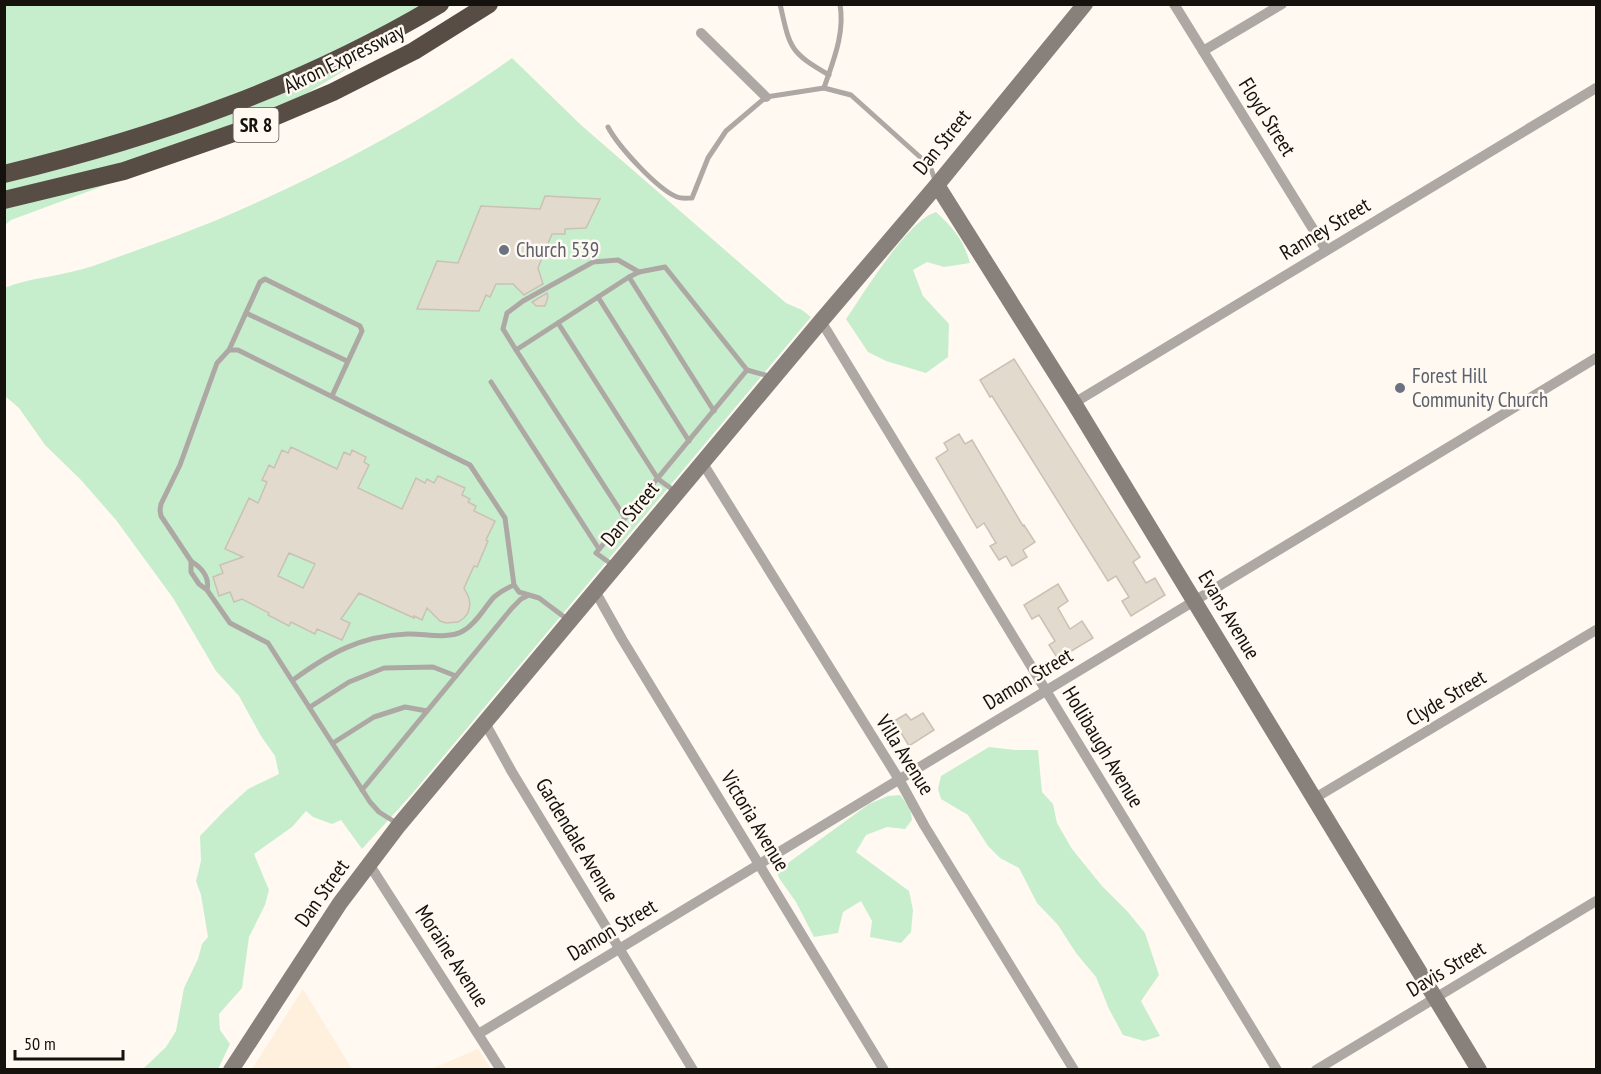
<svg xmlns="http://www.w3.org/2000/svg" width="1601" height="1074" font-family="'PT Sans Narrow',sans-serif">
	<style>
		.built { fill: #ffefdd }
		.green { fill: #c6eecd }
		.building { fill: #e3dace; stroke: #cac1b5; stroke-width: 1.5; fill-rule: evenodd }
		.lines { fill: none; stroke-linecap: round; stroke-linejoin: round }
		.lane { stroke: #ada8a4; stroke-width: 5 }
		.street { stroke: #ada8a4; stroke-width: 10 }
		.secondary { stroke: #88817b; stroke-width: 16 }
		.highway { stroke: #584d45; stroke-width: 18 }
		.worship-dot { fill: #6b7280; stroke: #fff9f2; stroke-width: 2 }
		.labels { text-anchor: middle; stroke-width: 5; stroke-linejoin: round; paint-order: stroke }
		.shield { fill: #fff9f2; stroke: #5b5752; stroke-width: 1.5 }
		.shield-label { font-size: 20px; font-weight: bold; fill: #15120d }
		.street-label { font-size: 21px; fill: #15120d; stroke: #fff9f2 }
		.worship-label { font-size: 21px; fill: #5b616d; stroke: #fff9f2; text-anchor: start }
	</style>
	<rect width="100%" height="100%" fill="#fff9f2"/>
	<!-- built -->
	<g class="built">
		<polygon points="303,989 352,1069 252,1069"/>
		<polygon points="478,1049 491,1069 431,1069"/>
	</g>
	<!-- green -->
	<g class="green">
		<polygon points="4,5 452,5 306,94 175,156 103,186 11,220 5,225"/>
		<path d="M512,58l69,67 205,178 16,7 9,7 -399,477 -50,55 -21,-29 -9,4 -19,-7 -7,-6 -14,16 -38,27 15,36 -4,15 -16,32 -7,51 -23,26 1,16 10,14 -12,25h-75l23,-22 10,-16 8,-43 14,-29 4,-15 6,-7 -7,-42 -5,-14 5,-20 -1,-25 24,-25 24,-22 31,-15 -4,-18 -14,-20 -22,-40 -23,-25 -43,-73 -57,-78 -35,-40 -36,-35 -26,-37 -14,-12 -1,-108c28,-11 60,-12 89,-22 46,-17 95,-33 140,-53 98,-43 193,-93 279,-155z"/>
		<path d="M936,212c18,17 27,27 34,51l-26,4 -17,-5 -14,8 10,26 26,28 -1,33 -22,16 -40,-12 -18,-9 -22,-33c19,-27 61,-98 90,-107z"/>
		<polygon points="989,747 1015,750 1038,750 1042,792 1053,804 1057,823 1072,849 1102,886 1128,912 1145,933 1159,975 1141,1001 1160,1036 1144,1041 1123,1035 1109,1009 1096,977 1076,953 1058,925 1037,903 1019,868 1000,858 988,846 968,815 941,799 938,789 941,776"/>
		<polygon points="900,795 910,808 912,820 905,829 887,827 866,835 856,852 909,891 913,910 911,932 901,943 870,937 872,921 861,901 843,912 838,933 814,937 796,902 779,878 777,871 869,804 888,796"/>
	</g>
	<!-- building -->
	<g class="building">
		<polygon points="545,196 600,199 586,228 565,229 565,234 552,234 538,268 543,284 524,295 513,284 496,284 490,297 486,295 479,311 417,309 437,261 458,263 481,206 540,209"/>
		<polygon points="547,293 548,297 545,306 536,306 532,302"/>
		<polygon points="1014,359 1140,557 1133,562 1146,583 1155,578 1165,595 1131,616 1122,601 1129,597 1116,576 1108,581 992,396 990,397 980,380"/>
		<polygon points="959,434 965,444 972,440 1023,526 1024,525 1035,542 1023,550 1027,557 1012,566 1006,556 999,560 990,546 996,543 984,523 977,528 936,458 948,450 944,443"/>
		<path d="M291,447l46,22 7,-17 6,3 2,-5 14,7 -2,5 5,3 -11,23 44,21 14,-31 9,5 2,-4 7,4 4,-7 27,12 -3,7 8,4 -2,3 8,4 -2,5 21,10 -9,19 2,1 -11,26 -3,-1 -10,22 5,10 1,7 -2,8 -4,5 -6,4 -12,1 -6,-2 -13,-13 -5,12 -8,-4v2l-55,-25 -18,26 9,4 -8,17 -25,-11 -2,5 -24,-12 -2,4 -21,-11 1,-2 -27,-14 -8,3 -4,-10 -11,4 -6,-19 10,-4 -3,-8 23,-8 -18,-8 24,-51 9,5 9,-21 -5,-2 7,-15 5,3 8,-18 6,3zM289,553l26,11 -12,24 -25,-12z"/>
		<polygon points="1058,584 1068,601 1058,608 1070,629 1082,621 1093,638 1058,659 1049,645 1055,641 1039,615 1032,619 1024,605"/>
		<polygon points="923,713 934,730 909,746 894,721 906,714 911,720"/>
	</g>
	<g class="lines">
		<!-- lane -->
		<g class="lane">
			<path d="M780,4c10,44 9,48 49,71"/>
			<path d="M824,88c9,-27 21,-54 16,-84"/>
			<path d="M608,127c10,19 49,62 69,70 5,2 10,1 15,1l16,-40 18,-27 40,-34 58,-9 27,7 79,71 5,14"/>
			<polyline points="629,277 714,411"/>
			<polyline points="598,297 689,441"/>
			<polyline points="246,313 347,361"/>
			<polyline points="558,323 658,479 676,492"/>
			<polyline points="229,350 260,282 265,279 360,326 362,331 332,396"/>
			<polyline points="516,350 503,329 507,313 523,301 593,262 618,260 639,272"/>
			<polyline points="491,382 599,549"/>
			<polyline points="625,518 516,350 629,277 639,272 665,267 747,370"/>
			<polyline points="191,561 161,516 160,510 161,504 180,465 217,363 229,350 238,350 470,465 505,518 514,585 519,592 539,598 567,619"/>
			<polyline points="614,566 596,553 747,370 772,377"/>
			<path d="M207,590c3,-13 -5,-22 -16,-29v11l8,12 8,6 23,33 38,20 102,159 9,10 19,12"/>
			<path d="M293,680c37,-27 67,-44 114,-46 17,-1 40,6 56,-3 13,-7 21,-23 31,-34 6,-5 13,-9 20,-12"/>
			<polyline points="310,707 349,682 384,668 433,667 456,676"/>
			<polyline points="333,743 374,717 405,707 427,711"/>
			<polyline points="362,790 512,608 521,599 527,596"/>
		</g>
		<!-- street -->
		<g class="street">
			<polyline points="1174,4 1326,250"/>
			<polyline points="701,33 766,97"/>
			<polyline points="1203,51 1282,4"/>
			<polyline points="821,321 1277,1070"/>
			<polyline points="1074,403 1596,88"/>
			<polyline points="702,462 900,781 924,825 1074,1070"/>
			<polyline points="595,591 622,639 884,1070"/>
			<polyline points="485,723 512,772 693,1070"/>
			<polyline points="1315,798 1596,630"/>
			<polyline points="369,864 501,1070"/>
			<polyline points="480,1033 1596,358"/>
			<polyline points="1316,1070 1596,901"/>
		</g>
		<!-- secondary -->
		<g class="secondary">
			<polyline points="937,185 1074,403 1479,1070"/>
			<polyline points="231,1070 340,903 399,825 821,321 937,185 1085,4"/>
		</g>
		<!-- highway -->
		<g class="highway">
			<path d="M4,174c153,-37 301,-89 436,-170"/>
			<polyline points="4,200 124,171 248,128 333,92 414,51 489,4"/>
		</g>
	</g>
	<!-- markers -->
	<g class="worship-dot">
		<circle cx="504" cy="250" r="6"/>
		<circle cx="1400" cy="388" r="6"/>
	</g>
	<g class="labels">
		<!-- shield labels -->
		<rect class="shield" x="233.5" y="108" width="45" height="34" rx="4.5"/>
		<g class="shield-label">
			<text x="256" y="132">SR 8</text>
		</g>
		<!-- street labels -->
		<g class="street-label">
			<text transform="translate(344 59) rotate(-26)" y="7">Akron Expressway</text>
			<text transform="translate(1267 117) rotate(58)" y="7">Floyd Street</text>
			<text transform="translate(942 142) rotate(-51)" y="7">Dan Street</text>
			<text transform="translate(1325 229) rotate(-31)" y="7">Ranney Street</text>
			<text transform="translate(630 514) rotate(-50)" y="7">Dan Street</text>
			<text transform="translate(1229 615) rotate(59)" y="7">Evans Avenue</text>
			<text transform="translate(1028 679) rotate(-31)" y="7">Damon Street</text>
			<text transform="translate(1446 698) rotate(-31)" y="7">Clyde Street</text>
			<text transform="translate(1103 747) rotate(59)" y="7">Hollibaugh Avenue</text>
			<text transform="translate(905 755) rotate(58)" y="7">Villa Avenue</text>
			<text transform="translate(755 821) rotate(59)" y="7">Victoria Avenue</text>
			<text transform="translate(577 840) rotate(59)" y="7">Gardendale Avenue</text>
			<text transform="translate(322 893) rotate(-55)" y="7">Dan Street</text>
			<text transform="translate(612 930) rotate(-31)" y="7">Damon Street</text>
			<text transform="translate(452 956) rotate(57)" y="7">Moraine Avenue</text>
			<text transform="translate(1446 969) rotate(-31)" y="7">Davis Street</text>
		</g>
		<!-- worship labels -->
		<g class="worship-label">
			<text x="516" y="257">Church 539</text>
			<text x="1412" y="383">Forest Hill<tspan x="1412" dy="24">Community Church</tspan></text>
		</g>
	</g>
	<!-- border -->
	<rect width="1601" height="1074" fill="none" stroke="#15120d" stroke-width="12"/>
	<!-- scale -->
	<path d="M15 1050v9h108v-9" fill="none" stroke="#15120d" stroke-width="3"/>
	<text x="24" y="1050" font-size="18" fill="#15120d" stroke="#fff9f2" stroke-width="4.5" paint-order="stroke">50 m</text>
</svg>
